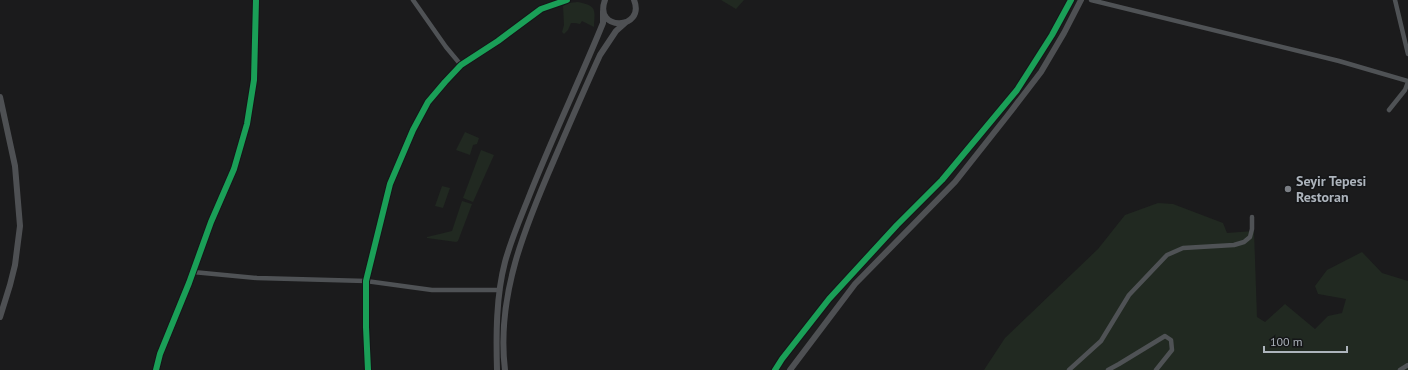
<svg xmlns="http://www.w3.org/2000/svg" width="1408" height="370" font-family="'PT Sans',sans-serif">
	<style>
		.green { fill: #212921 }
		.lines { fill: none; stroke-linecap: round; stroke-linejoin: round }
		.street { stroke: #4f5255; stroke-width: 4.5 }
		.secondary { stroke: #4e5053; stroke-width: 6 }
		.cycleway-casing { stroke: #151618; stroke-width: 8 }
		.cycleway { stroke: #1a9f57; stroke-width: 6 }
		.poi-dot { fill: #7a7e84; stroke: #151618; stroke-width: 1.5 }
		.labels { text-anchor: middle; stroke-width: 3; stroke-linejoin: round; paint-order: stroke }
		.poi-label { font-size: 14px; font-weight: bold; fill: #adb4bc; stroke: #151618; text-anchor: start }
	</style>
	<rect width="100%" height="100%" fill="#1b1b1c"/>
	<!-- green -->
	<g class="green">
		<polygon points="721,0 744,0 736,9"/>
		<path d="M578,2c19,4 17,7 16,25l-12,-6 -2,3 -5,-1h-4l-3,7 -4,4 -2,-2 2,-7 -1,-19 5,-3z"/>
		<polygon points="465,132 479,138 477,144 473,145 470,155 456,150"/>
		<polygon points="481,150 494,155 473,202 463,198"/>
		<polygon points="442,186 450,188 443,208 435,206"/>
		<polygon points="462,201 472,204 458,241 456,242 427,238 427,237 452,231"/>
		<polygon points="1158,203 1173,204 1223,223 1227,233 1254,231 1257,317 1265,322 1285,304 1315,329 1328,316 1342,313 1346,299 1318,294 1315,286 1327,270 1362,252 1382,273 1408,281 1408,370 984,370 1005,338 1098,249 1125,215"/>
	</g>
	<g class="lines">
		<!-- street -->
		<g class="street">
			<polyline points="413,0 446,47 461,65"/>
			<polyline points="1091,0 1339,61 1408,81"/>
			<polyline points="1395,0 1408,54"/>
			<polyline points="1389,110 1405,90 1408,82"/>
			<polyline points="193,272 257,278 366,281 432,290 500,290"/>
			<polyline points="156,370 160,354 189,283 211,222 234,169 247,124 254,80 256,0"/>
			<polyline points="368,370 366,327 366,281 390,184 413,130 428,102 445,82 461,65 498,41 541,9 567,0"/>
			<polyline points="1069,370 1101,341 1129,295 1167,255 1183,248 1234,245 1244,242 1250,237 1252,229 1252,217"/>
			<polyline points="1108,370 1119,364 1165,336 1171,340 1172,350 1156,370"/>
			<polyline points="1400,370 1408,365"/>
		</g>
		<!-- secondary -->
		<g class="secondary">
			<path d="M605,0c-12,32 41,30 29,0"/>
			<polyline points="0,97 15,166 20,226 15,265 10,285 0,317"/>
			<path d="M497,370c-1,-35 -1,-74 8,-108 6,-22 15,-43 23,-63 23,-59 51,-117 75,-176v-11"/>
			<path d="M505,370c-9,-74 20,-143 49,-210 15,-35 30,-70 46,-105l16,-24 9,-8"/>
			<polyline points="775,370 782,359 829,299 897,225 942,180 1017,90 1052,35 1071,0"/>
			<polyline points="790,370 855,284 955,182 1008,115 1041,72 1064,33 1081,0"/>
		</g>
		<defs>
			<g id="cycleway">
				<polyline points="156,370 160,354 189,283 211,222 234,169 247,124 254,80 256,0"/>
				<polyline points="368,370 366,327 366,281 390,184 413,130 428,102 445,82 461,65 498,41 541,9 567,0"/>
				<polyline points="775,370 782,359 829,299 897,225 942,180 1017,90 1052,35 1071,0"/>
			</g>
		</defs>
		<!-- cycleway casing -->
		<use href="#cycleway" class="cycleway-casing"/>
		<!-- cycleway -->
		<use href="#cycleway" class="cycleway"/>
	</g>
	<!-- markers -->
	<circle class="poi-dot" cx="1288" cy="189" r="4"/>
	<g class="labels">
		<!-- poi labels -->
		<g class="poi-label">
			<text x="1296" y="186">Seyir Tepesi<tspan x="1296" dy="16">Restoran</tspan></text>
		</g>
	</g>
	<!-- scale -->
	<path d="M1264 346v6h83v-6" fill="none" stroke="#adb4bc" stroke-width="2"/>
	<text x="1270" y="346" font-size="12" fill="#adb4bc" stroke="#151618" stroke-width="3" paint-order="stroke">100 m</text>
</svg>
